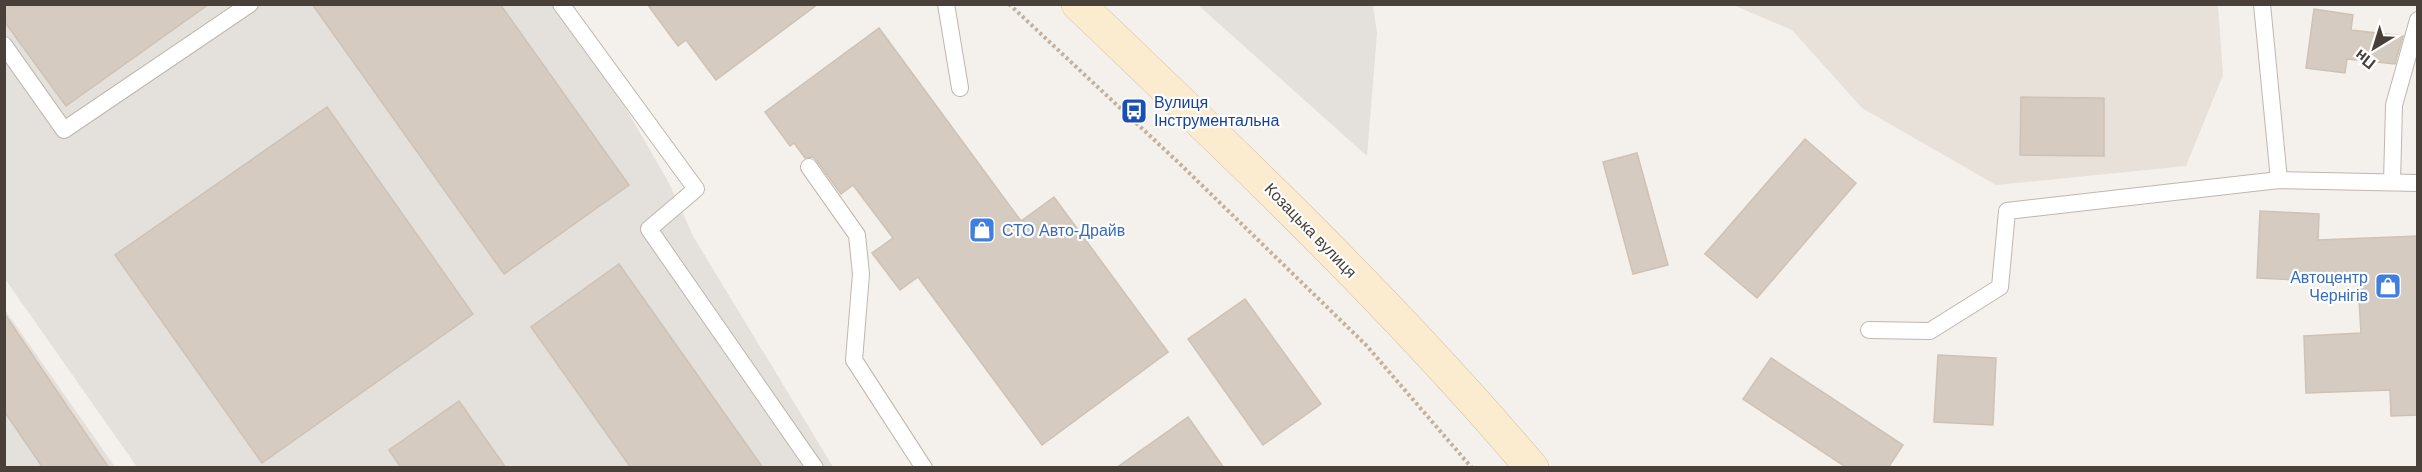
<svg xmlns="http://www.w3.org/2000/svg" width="2422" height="472" font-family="Helvetica,sans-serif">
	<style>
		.residential { fill: #e8e1d9 }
		.industrial { fill: #e4e0dc }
		.building { fill: #d5cbc1; stroke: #cfc2b5; stroke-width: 1.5 }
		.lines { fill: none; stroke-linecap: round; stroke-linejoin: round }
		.lane-casing { stroke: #bfb7ae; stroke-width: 18 }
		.secondary-casing { stroke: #d3c0a0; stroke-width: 34 }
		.path { stroke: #c0b1a0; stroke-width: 4; stroke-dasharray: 3 3; stroke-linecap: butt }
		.lane { stroke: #fff; stroke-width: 16 }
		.secondary { stroke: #fbebcf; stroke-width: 33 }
		.labels { text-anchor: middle; stroke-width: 4.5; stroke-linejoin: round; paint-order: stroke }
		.transit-label { font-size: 16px; fill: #164399; stroke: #fff; text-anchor: start }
		.shop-label { font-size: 16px; fill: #366cbe; stroke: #fff; text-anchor: start }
		.street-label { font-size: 16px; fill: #484039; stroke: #fff }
	</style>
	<rect width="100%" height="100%" fill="#f4f0eb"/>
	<!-- residential -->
	<polygon class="residential" points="1733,5 2218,5 2223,75 2186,166 1996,185 1862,108 1792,30"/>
	<!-- industrial -->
	<g class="industrial">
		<polygon points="4,5 566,5 669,183 693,236 833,467 137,467 5,279"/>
		<polygon points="1198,5 1373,5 1377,33 1367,156"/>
		<polygon points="5,310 115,467 5,467"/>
	</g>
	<!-- building -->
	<g class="building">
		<polygon points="4,4 209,4 66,106 4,21"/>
		<polygon points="312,4 500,4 629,185 504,274"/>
		<polygon points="647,4 818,4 716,80 686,40 678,46"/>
		<polygon points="2314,9 2353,15 2351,30 2403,36 2395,64 2347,59 2345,73 2306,68"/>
		<polygon points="879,28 1021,221 1054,197 1168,352 1042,445 918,277 900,290 872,253 893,238 853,185 841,194 817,161 813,157 805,158 794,143 790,146 765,112"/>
		<polygon points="2021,97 2104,98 2104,156 2020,155"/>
		<polygon points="327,107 473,314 262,463 115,255"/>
		<polygon points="1805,139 1856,183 1757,298 1705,254"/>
		<polygon points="1637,153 1668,265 1633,274 1603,162"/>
		<polygon points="2260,211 2319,214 2318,240 2418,236 2418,415 2391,416 2390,390 2306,393 2304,336 2361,333 2358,283 2257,278"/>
		<polygon points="619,264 763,468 631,468 531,327"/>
		<polygon points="1245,299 1321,404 1263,445 1188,339"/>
		<polygon points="4,313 109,468 43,468 4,411"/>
		<polygon points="1938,355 1996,358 1993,425 1934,422"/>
		<polygon points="1771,358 1903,445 1888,468 1847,468 1743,399"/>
		<polygon points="459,401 506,468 401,468 389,450"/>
		<polygon points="1188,417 1224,468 1116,468"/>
	</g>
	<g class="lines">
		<defs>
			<g id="lane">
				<polyline points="561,4 696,189 649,229 815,468"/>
				<polyline points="946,4 960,88"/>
				<polyline points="2262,4 2279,180"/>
				<polyline points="4,45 64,130 250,4"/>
				<polyline points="809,167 857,235 861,274 854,360 924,468"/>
				<polyline points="2392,182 2394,105 2418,20"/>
				<polyline points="1869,330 1930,331 2000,287 2007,211 2279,180 2418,183"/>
			</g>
			<path id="secondary" d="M1078,4c157,150 314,299 454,464"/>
		</defs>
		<!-- lane casing -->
		<use href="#lane" class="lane-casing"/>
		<!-- secondary casing -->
		<use href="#secondary" class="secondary-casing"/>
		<!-- path -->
		<polyline class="path" points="1009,4 1180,164 1366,345 1472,468"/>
		<!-- lane -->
		<use href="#lane" class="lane"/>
		<!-- secondary -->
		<use href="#secondary" class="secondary"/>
	</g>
	<!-- icons -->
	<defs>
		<symbol id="bus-square" viewBox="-11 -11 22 22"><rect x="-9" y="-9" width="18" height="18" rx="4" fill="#1a4fb4" stroke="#fff"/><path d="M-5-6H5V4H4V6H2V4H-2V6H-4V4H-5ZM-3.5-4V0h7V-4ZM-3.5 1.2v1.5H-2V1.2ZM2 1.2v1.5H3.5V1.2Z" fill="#fff"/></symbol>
		<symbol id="shop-square" viewBox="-11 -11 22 22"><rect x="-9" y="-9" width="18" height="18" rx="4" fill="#3f7fe0" stroke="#fff"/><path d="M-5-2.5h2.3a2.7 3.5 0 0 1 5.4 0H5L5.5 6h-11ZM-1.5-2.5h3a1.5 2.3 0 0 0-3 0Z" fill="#fff"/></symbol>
	</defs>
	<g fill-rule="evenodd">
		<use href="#bus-square" x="1119" y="96" width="30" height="30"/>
		<use href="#shop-square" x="967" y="215" width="30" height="30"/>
		<use href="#shop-square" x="2373" y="271" width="30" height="30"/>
	</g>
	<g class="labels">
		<!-- transit labels -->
		<g class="transit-label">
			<text x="1154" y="108">Вулиця<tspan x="1154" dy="18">Інструментальна</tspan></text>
		</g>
		<!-- shop labels -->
		<g class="shop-label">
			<text x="1002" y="236">СТО Авто-Драйв</text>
			<text x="2368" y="283" text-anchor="end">Автоцентр<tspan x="2368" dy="18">Чернігів</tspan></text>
		</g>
		<!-- street labels -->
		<g class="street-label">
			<text transform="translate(1311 230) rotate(46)" y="6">Козацька вулиця</text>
		</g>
	</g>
	<!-- border -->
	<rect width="2422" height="472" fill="none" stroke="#484039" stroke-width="12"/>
	<!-- north arrow -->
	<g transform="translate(2374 48) rotate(218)" stroke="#ffffff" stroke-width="4.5" paint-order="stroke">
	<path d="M0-4.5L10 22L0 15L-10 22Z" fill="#484039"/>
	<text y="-9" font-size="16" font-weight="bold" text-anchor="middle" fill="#484039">Пн</text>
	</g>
</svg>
